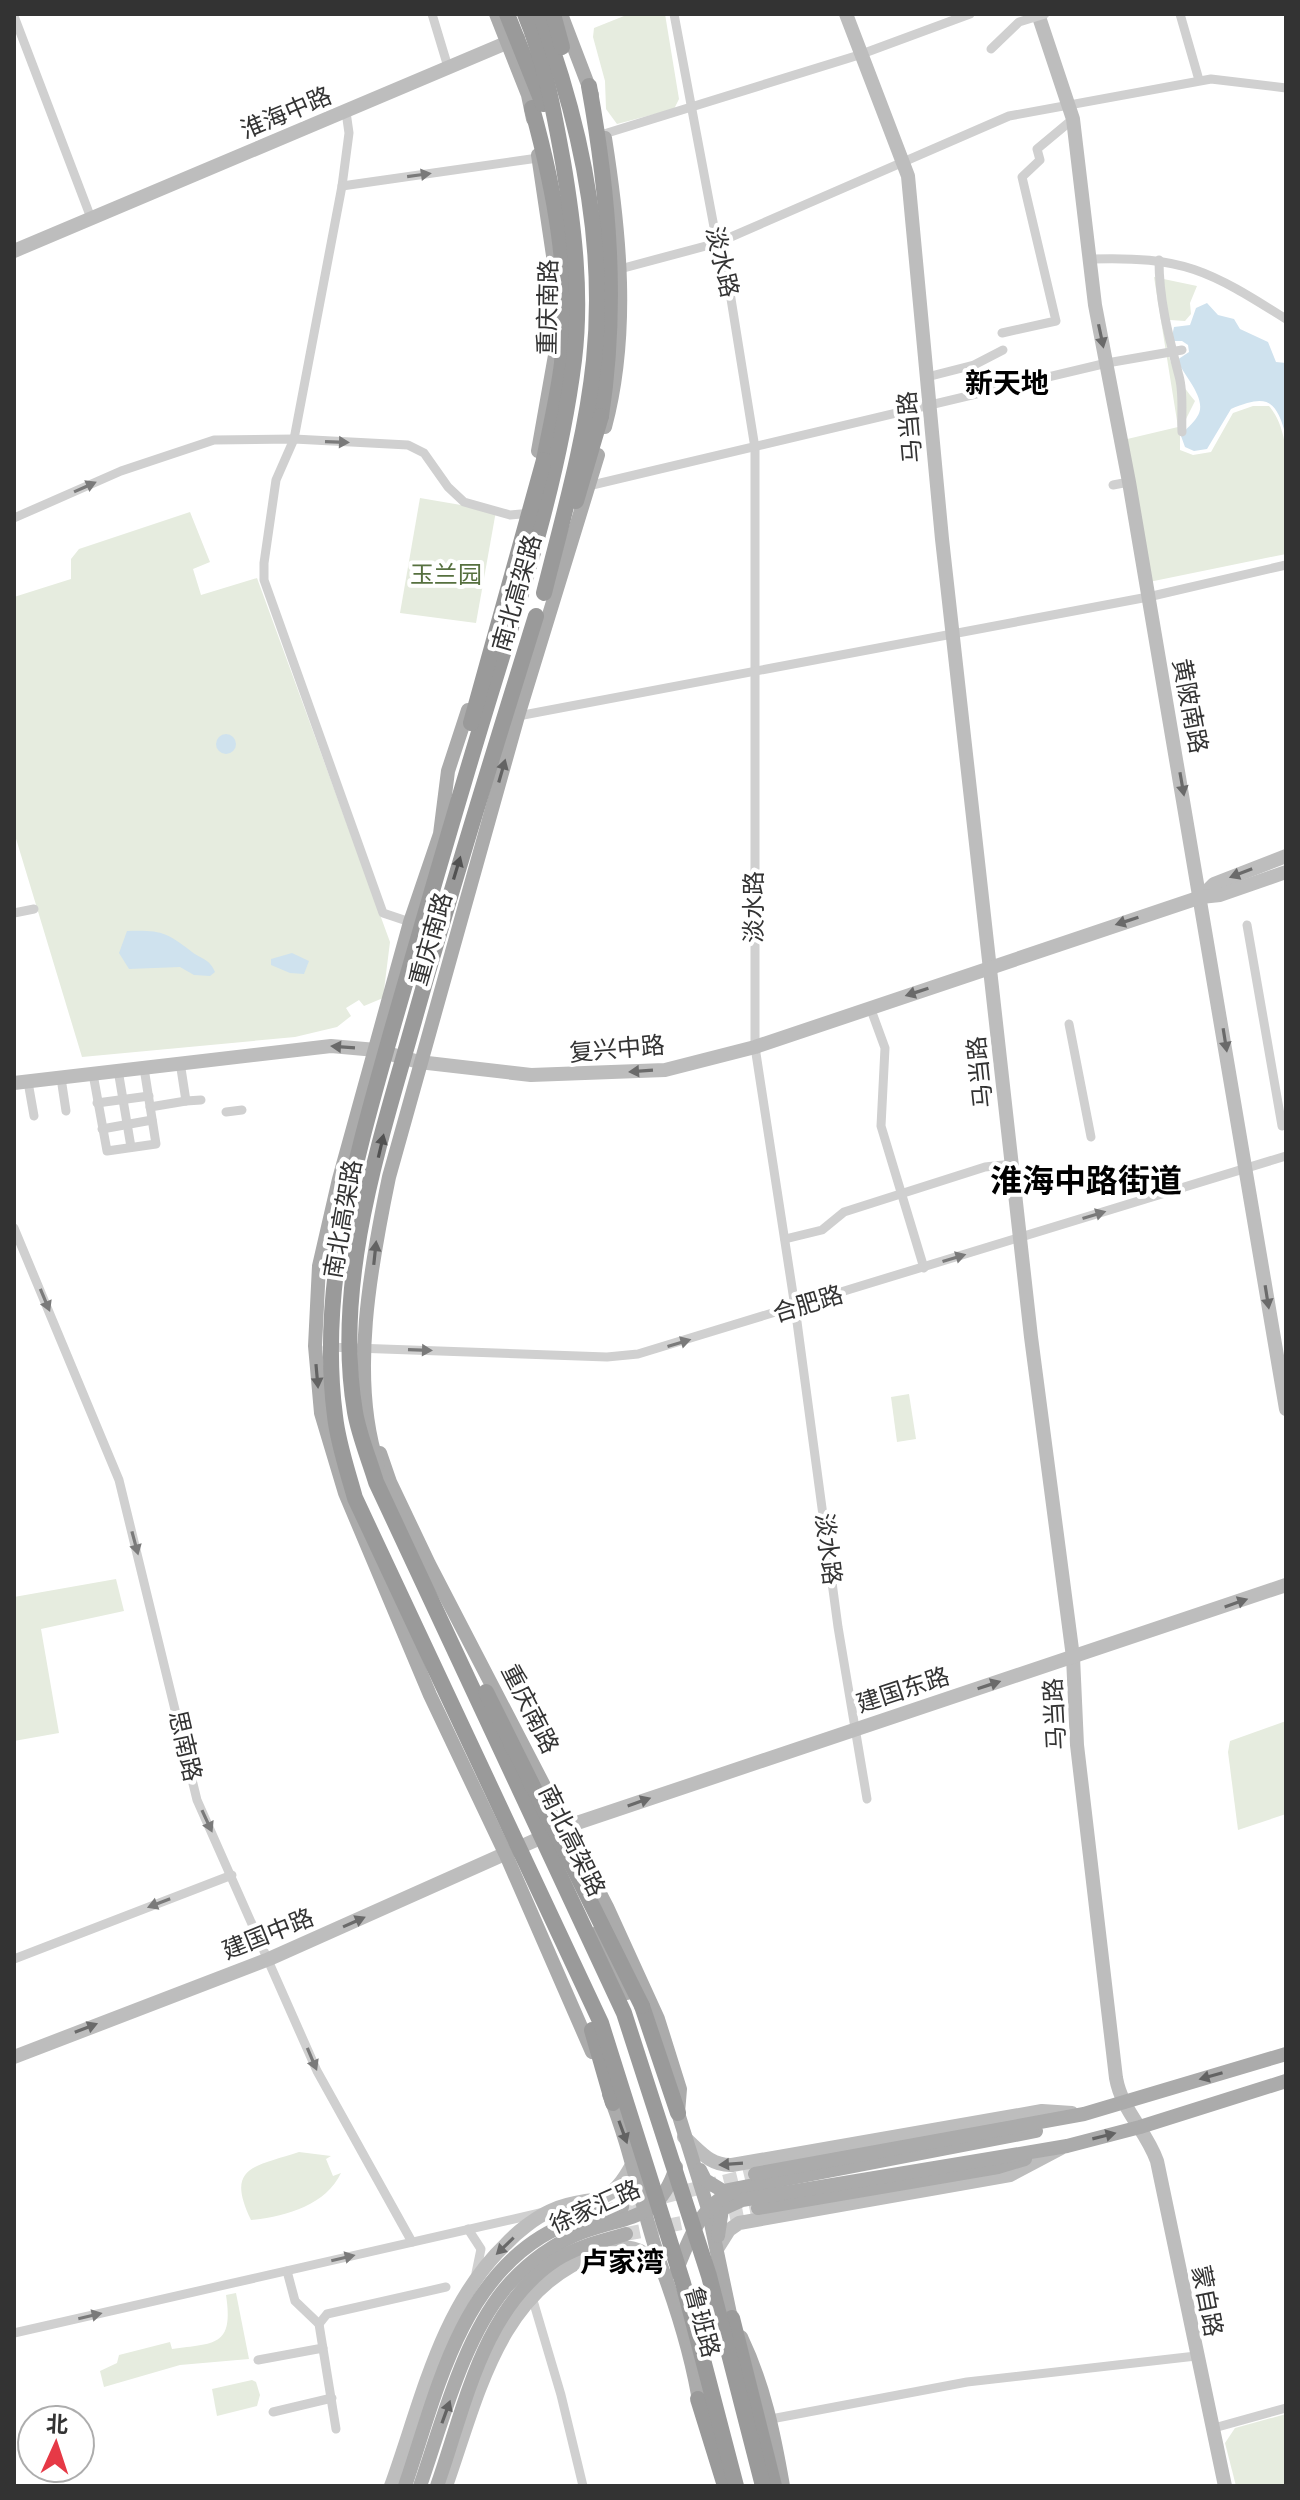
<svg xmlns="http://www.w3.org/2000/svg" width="1300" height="2500" font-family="Raleway,'Noto Sans SC',sans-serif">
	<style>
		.green { fill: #e6ecdf }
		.water { fill: #cfe2ee }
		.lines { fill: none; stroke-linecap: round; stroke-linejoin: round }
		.primary-tunnel { stroke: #d6d6d6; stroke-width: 14; stroke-dasharray: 14 7; stroke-linecap: butt }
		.street { stroke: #d0d0d0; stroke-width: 9 }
		.secondary { stroke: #bdbdbd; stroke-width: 14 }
		.primary { stroke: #ababab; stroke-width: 14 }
		.highway { stroke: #9a9a9a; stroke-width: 16 }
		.street-bridge { stroke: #d0d0d0; stroke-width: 9 }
		.highway-bridge { stroke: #9a9a9a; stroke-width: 16 }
		.oneway { fill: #7a7a7a }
		.oneway2 { fill: #6a6a6a }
		.oneway3 { fill: #636363 }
		.oneway4 { fill: #525252 }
		.labels { text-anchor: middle; stroke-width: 8; stroke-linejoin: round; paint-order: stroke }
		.street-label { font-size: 24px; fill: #333; stroke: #fff }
		.park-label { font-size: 24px; fill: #56703f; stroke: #fff }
		.quarter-label { font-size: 28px; font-weight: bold; fill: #000; stroke: #fff }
		.district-label { font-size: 32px; font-weight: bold; fill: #000; stroke: #fff }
	</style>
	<rect width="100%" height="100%" fill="#fff"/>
	<!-- green -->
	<g class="green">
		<polygon points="629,14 665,14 679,99 674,109 617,124 606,109 605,81 593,37 594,28"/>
		<path d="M1154,277l43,9 -7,17 1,11 -6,7 -15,-1c-12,28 7,60 25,81l-15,30v19l13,5 18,-3 22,-39 20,-7h16c28,31 17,109 17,148l-137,28 -26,-142 55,-13z"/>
		<polygon points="420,498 496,511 476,623 400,613"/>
		<polygon points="190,512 210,562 193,569 201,595 257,578 390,942 383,998 364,1006 359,1000 346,1008 351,1016 337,1027 295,1037 82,1057 14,832 14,597 71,579 71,559 79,549"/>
		<polygon points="909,1394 916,1439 897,1442 891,1397"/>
		<polygon points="116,1579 124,1611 41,1629 59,1733 14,1741 14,1597"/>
		<polygon points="1286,1721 1286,1814 1238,1830 1228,1752 1230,1741"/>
		<path d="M299,2152l32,4 -5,3 7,17 8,-3c-15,32 -56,44 -90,47 -26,-54 3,-53 48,-68z"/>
		<path d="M236,2293l13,66 -69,6 -76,22 -4,-16 17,-8 2,-8 51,-13 2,7c43,-6 62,-2 54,-54z"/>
		<polygon points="252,2380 256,2382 260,2395 257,2406 217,2416 212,2389"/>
		<polygon points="1286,2414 1286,2486 1236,2486 1225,2443 1235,2428"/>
	</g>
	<!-- water -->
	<g class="water">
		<path d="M1207,303l11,12 16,4 6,10 28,13 8,20 10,1v73c-10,-37 -19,-42 -55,-27l-24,40 -13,2 -9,-4 -4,-11c5,-8 12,-12 16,-19 12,-17 -13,-41 -20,-57l12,-8 -1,-7 -6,-4h-11l3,-14 16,-2 6,-17z"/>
		<circle cx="226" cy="744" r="10"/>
		<path d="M127,931c34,-1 39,1 65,21 9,7 18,7 23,20l-5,4 -16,-1 -14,-8 -51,2 -10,-16z"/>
		<polygon points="292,953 309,961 304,974 290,973 271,965 271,959"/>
	</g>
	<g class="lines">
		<!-- primary-tunnel -->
		<g class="primary-tunnel">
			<polyline points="622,2207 755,2174"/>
			<polyline points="626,2234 758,2208"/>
		</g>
		<!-- street -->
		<g class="street">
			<polyline points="432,14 448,67"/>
			<polyline points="674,14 717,243 727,274 755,448 755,1047 795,1307 838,1627 867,1799"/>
			<polyline points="1180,14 1199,80"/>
			<polyline points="14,16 91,218"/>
			<polyline points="346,112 349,133 342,186 294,439 276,480 264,563 264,580 383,913 410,922"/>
			<polyline points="604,134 859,55 970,14"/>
			<polyline points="342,186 538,158"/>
			<path d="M1090,259c94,-3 118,11 196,60"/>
			<path d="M1159,260c0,41 10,77 20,116 5,17 2,39 3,56"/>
			<polyline points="620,269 717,243 1009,116 1211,79 1286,88"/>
			<polyline points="1002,333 1056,321 1022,177 1040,160 1037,149 1073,119"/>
			<polyline points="927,377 974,365 1003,350"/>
			<polyline points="1113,485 1129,482"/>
			<polyline points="588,486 1107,363 1182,350"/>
			<polyline points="14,518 121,471 214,440 294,439 408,445 424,453 448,487 464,502 510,515 532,513"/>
			<polyline points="518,716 1148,597 1286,565"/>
			<polyline points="14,913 34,909"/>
			<polyline points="1247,925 1282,1126"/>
			<polyline points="870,1007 885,1048 881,1126 924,1268"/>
			<polyline points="1069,1024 1091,1137"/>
			<polyline points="180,1062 186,1101 201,1100"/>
			<polyline points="118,1070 131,1147"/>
			<polyline points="93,1074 107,1151 156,1144 144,1068"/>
			<polyline points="61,1078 66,1111"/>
			<polyline points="28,1082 34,1116"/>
			<polyline points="97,1103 149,1096"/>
			<polyline points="150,1107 186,1101"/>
			<polyline points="226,1112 242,1110"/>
			<polyline points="102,1129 152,1120"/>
			<polyline points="14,1228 119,1480 197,1800 317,2071 412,2242"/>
			<polyline points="785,1239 822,1230 844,1212 985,1167 1012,1164"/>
			<polyline points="327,1347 607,1357 638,1354 1286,1156"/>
			<polyline points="14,1959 232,1875"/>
			<polyline points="468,2229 481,2249 476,2273"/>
			<polyline points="287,2271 295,2301 319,2324 336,2429"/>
			<polyline points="532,2297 561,2395 583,2486"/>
			<polyline points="319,2324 327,2314 446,2287"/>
			<polyline points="14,2333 540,2213"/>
			<polyline points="258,2360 323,2348"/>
			<polyline points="273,2412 332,2398"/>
			<polyline points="771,2419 967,2382 1196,2356"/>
			<polyline points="1214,2428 1286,2408"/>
		</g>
		<!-- secondary -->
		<g class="secondary">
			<path d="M846,14l62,162 34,363 89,798 42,320 4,88 39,333c6,33 30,52 41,83l68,325"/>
			<polyline points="1038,14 1073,119 1095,305 1129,482 1286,1409"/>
			<polyline points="14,251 518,38"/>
			<polyline points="1201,897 1214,884 1286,856"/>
			<polyline points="14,1083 331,1046 376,1050 419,1062 531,1075 665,1070 755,1047 1201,897 1220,895 1286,872"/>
			<polyline points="14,2057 269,1959 565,1827 1286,1585"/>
			<path d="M684,2137c16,14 26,29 48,28l310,-54 30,2"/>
			<polyline points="717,2249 729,2230 739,2223 1010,2175 1061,2148"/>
			<path d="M391,2486c30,-82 49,-179 115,-242 11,-12 29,-26 44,-33 44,-20 56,4 84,-50"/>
			<path d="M446,2486c31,-87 53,-199 152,-232 33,-10 40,-10 64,16"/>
		</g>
		<!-- primary -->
		<g class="primary">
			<polyline points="496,14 528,95 533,119"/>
			<polyline points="561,14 592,95"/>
			<polyline points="538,155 555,269 557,344 538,451"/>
			<path d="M605,427c25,-94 15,-194 0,-289"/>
			<polyline points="468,710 448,771 440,834 410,922 339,1179 319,1266 315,1346 321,1413 345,1493 430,1695 506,1855 592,2052"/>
			<polyline points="380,1453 390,1482 429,1564 607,1907 658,2019 680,2089 678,2113 708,2209 733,2328"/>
			<path d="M378,1465c-29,-86 -7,-201 11,-288l129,-461 80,-261"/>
			<polyline points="597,1933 627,1993"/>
			<path d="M609,2094c24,59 33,119 54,177 16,44 30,89 37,136"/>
			<polyline points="700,2170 705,2180 723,2191 1036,2131"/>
			<polyline points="755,2174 1084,2114 1286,2054"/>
			<polyline points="758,2208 998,2167 1025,2159"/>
			<polyline points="718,2236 722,2209 742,2200 1067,2146 1140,2127 1286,2081"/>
			<path d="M676,2272c13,-33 24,-66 58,-81"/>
			<path d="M741,2337c23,48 33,97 42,149"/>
			<path d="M405,2486c30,-87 52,-197 136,-249 24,-15 53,-22 81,-30"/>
			<path d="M420,2486c22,-63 44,-151 88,-201 20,-22 47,-43 75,-53 46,-17 76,-11 93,-65"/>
			<path d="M437,2486c28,-79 45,-177 119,-226 22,-14 46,-19 70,-26"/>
		</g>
		<!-- highway -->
		<g class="highway">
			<path d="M589,86c20,110 29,219 12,330"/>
			<path d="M532,108c23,83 39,169 30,255 -4,33 -12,65 -18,97"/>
			<polyline points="642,2006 678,2113"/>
			<polyline points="592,2030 613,2103"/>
			<polyline points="732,2318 774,2486"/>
			<polyline points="698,2399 725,2486"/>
		</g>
		<!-- street-bridge -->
		<polyline class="street-bridge" points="991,49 1019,22 1045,14"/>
		<!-- highway-bridge -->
		<g class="highway-bridge">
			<polyline points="507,14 543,104"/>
			<path d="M525,14c20,48 29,98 38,148 11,65 19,133 11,198 -15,120 -53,234 -88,349 -33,108 -64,216 -95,324 -35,125 -73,252 -56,383 3,28 13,56 20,82l246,525 82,260 53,203"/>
			<path d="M540,14c41,110 66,228 54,346 -8,78 -31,157 -50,233"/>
			<polyline points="553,14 562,47"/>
			<polyline points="576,501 601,416"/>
			<path d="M536,616c-42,135 -84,269 -122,405 -35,124 -81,261 -59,391 4,23 14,47 21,70l248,531 85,263 54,210"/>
			<polyline points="471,723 544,460"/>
			<polyline points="486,1692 642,2006"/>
		</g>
	</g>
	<!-- one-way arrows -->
	<defs><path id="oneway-solid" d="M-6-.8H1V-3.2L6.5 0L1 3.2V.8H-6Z" transform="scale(2)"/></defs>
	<g class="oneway">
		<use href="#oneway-solid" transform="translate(419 175) rotate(-8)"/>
		<use href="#oneway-solid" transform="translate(337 442) rotate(2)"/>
		<use href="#oneway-solid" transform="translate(85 487) rotate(-24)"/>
		<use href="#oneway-solid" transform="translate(1094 1215) rotate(-17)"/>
		<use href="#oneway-solid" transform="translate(954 1258) rotate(-17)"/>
		<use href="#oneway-solid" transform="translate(45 1300) rotate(67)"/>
		<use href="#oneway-solid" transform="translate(679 1343) rotate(-17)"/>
		<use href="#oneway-solid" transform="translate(420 1350) rotate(2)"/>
		<use href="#oneway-solid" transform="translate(135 1543) rotate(75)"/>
		<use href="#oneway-solid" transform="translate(207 1821) rotate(65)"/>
		<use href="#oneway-solid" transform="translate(159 1903) rotate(159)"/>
		<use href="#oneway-solid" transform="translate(312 2059) rotate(67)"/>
		<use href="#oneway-solid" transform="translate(343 2258) rotate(-13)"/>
		<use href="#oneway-solid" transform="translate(90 2316) rotate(-13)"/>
	</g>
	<g class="oneway2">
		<use href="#oneway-solid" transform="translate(1101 336) rotate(78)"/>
		<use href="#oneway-solid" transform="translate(1182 784) rotate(80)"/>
		<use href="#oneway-solid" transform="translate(1241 873) rotate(159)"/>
		<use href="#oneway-solid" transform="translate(1127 921) rotate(162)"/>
		<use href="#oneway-solid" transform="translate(917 992) rotate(162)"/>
		<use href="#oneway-solid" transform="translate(1225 1040) rotate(81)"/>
		<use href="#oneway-solid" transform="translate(343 1047) rotate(-176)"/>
		<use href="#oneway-solid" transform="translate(641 1071) rotate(176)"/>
		<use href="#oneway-solid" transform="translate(1267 1297) rotate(81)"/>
		<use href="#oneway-solid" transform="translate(1236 1603) rotate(-19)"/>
		<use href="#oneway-solid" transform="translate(989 1685) rotate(-18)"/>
		<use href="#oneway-solid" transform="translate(639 1802) rotate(-19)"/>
		<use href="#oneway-solid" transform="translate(354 1922) rotate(-24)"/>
		<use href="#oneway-solid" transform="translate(86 2028) rotate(-21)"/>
		<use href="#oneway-solid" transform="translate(731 2164) rotate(176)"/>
		<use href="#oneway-solid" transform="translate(505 2246) rotate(136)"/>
	</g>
	<g class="oneway3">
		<use href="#oneway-solid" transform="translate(502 771) rotate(-74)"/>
		<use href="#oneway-solid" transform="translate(375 1253) rotate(-84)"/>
		<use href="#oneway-solid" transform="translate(317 1376) rotate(85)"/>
		<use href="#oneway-solid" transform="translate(1211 2076) rotate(164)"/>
		<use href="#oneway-solid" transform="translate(623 2132) rotate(70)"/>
		<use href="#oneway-solid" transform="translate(1104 2136) rotate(-14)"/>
		<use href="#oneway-solid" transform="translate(446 2412) rotate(-70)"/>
	</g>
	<g class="oneway4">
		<use href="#oneway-solid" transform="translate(457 868) rotate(-73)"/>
		<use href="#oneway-solid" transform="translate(381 1146) rotate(-77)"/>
	</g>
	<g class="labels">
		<!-- street labels -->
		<g class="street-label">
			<text transform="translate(286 113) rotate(-23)" y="8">淮海中路</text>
			<text transform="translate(722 262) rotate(77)" y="8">淡水路</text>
			<text transform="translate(548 307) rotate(-89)" y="8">重庆南路</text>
			<text transform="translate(910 427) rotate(-95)" y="8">马当路</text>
			<text transform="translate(517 593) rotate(-74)" y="8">南北高架路</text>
			<text transform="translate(1190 706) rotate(79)" y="8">黄陂南路</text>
			<text transform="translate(754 907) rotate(-90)" y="8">淡水路</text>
			<text transform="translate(431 939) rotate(-74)" y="8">重庆南路</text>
			<text transform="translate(617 1049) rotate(-5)" y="8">复兴中路</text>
			<text transform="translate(980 1072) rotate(-96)" y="8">马当路</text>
			<text transform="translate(343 1219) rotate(-80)" y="8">南北高架路</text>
			<text transform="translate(808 1304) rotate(-17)" y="8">合肥路</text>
			<text transform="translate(828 1549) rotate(83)" y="8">淡水路</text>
			<text transform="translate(903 1690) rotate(-18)" y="8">建国东路</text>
			<text transform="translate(530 1709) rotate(63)" y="8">重庆南路</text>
			<text transform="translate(1055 1714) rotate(-93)" y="8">马当路</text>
			<text transform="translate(185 1746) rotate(77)" y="8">思南路</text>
			<text transform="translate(572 1841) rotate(64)" y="8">南北高架路</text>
			<text transform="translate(268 1934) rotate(-22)" y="8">建国中路</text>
			<text transform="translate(595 2207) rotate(-24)" y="8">徐家汇路</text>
			<text transform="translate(1207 2301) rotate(79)" y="8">蒙自路</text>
			<text transform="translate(702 2322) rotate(75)" y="8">鲁班路</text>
		</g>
		<!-- park labels -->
		<g class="park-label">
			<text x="446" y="583">玉兰园</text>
		</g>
		<!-- quarter labels -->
		<g class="quarter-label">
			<text x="1007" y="393">新天地</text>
			<text x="622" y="2272">卢家湾</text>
		</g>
		<!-- district labels -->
		<g class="district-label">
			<text x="1086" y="1192">淮海中路街道</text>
		</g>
	</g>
	<!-- border -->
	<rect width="1300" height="2500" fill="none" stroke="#333333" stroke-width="32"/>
	<!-- north arrow -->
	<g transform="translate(56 2444) rotate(3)"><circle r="38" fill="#ffffff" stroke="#adadad" stroke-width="2"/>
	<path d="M0-6L14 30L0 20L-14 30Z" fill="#e63946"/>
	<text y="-12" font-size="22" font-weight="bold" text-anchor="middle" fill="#333333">北</text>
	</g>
</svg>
